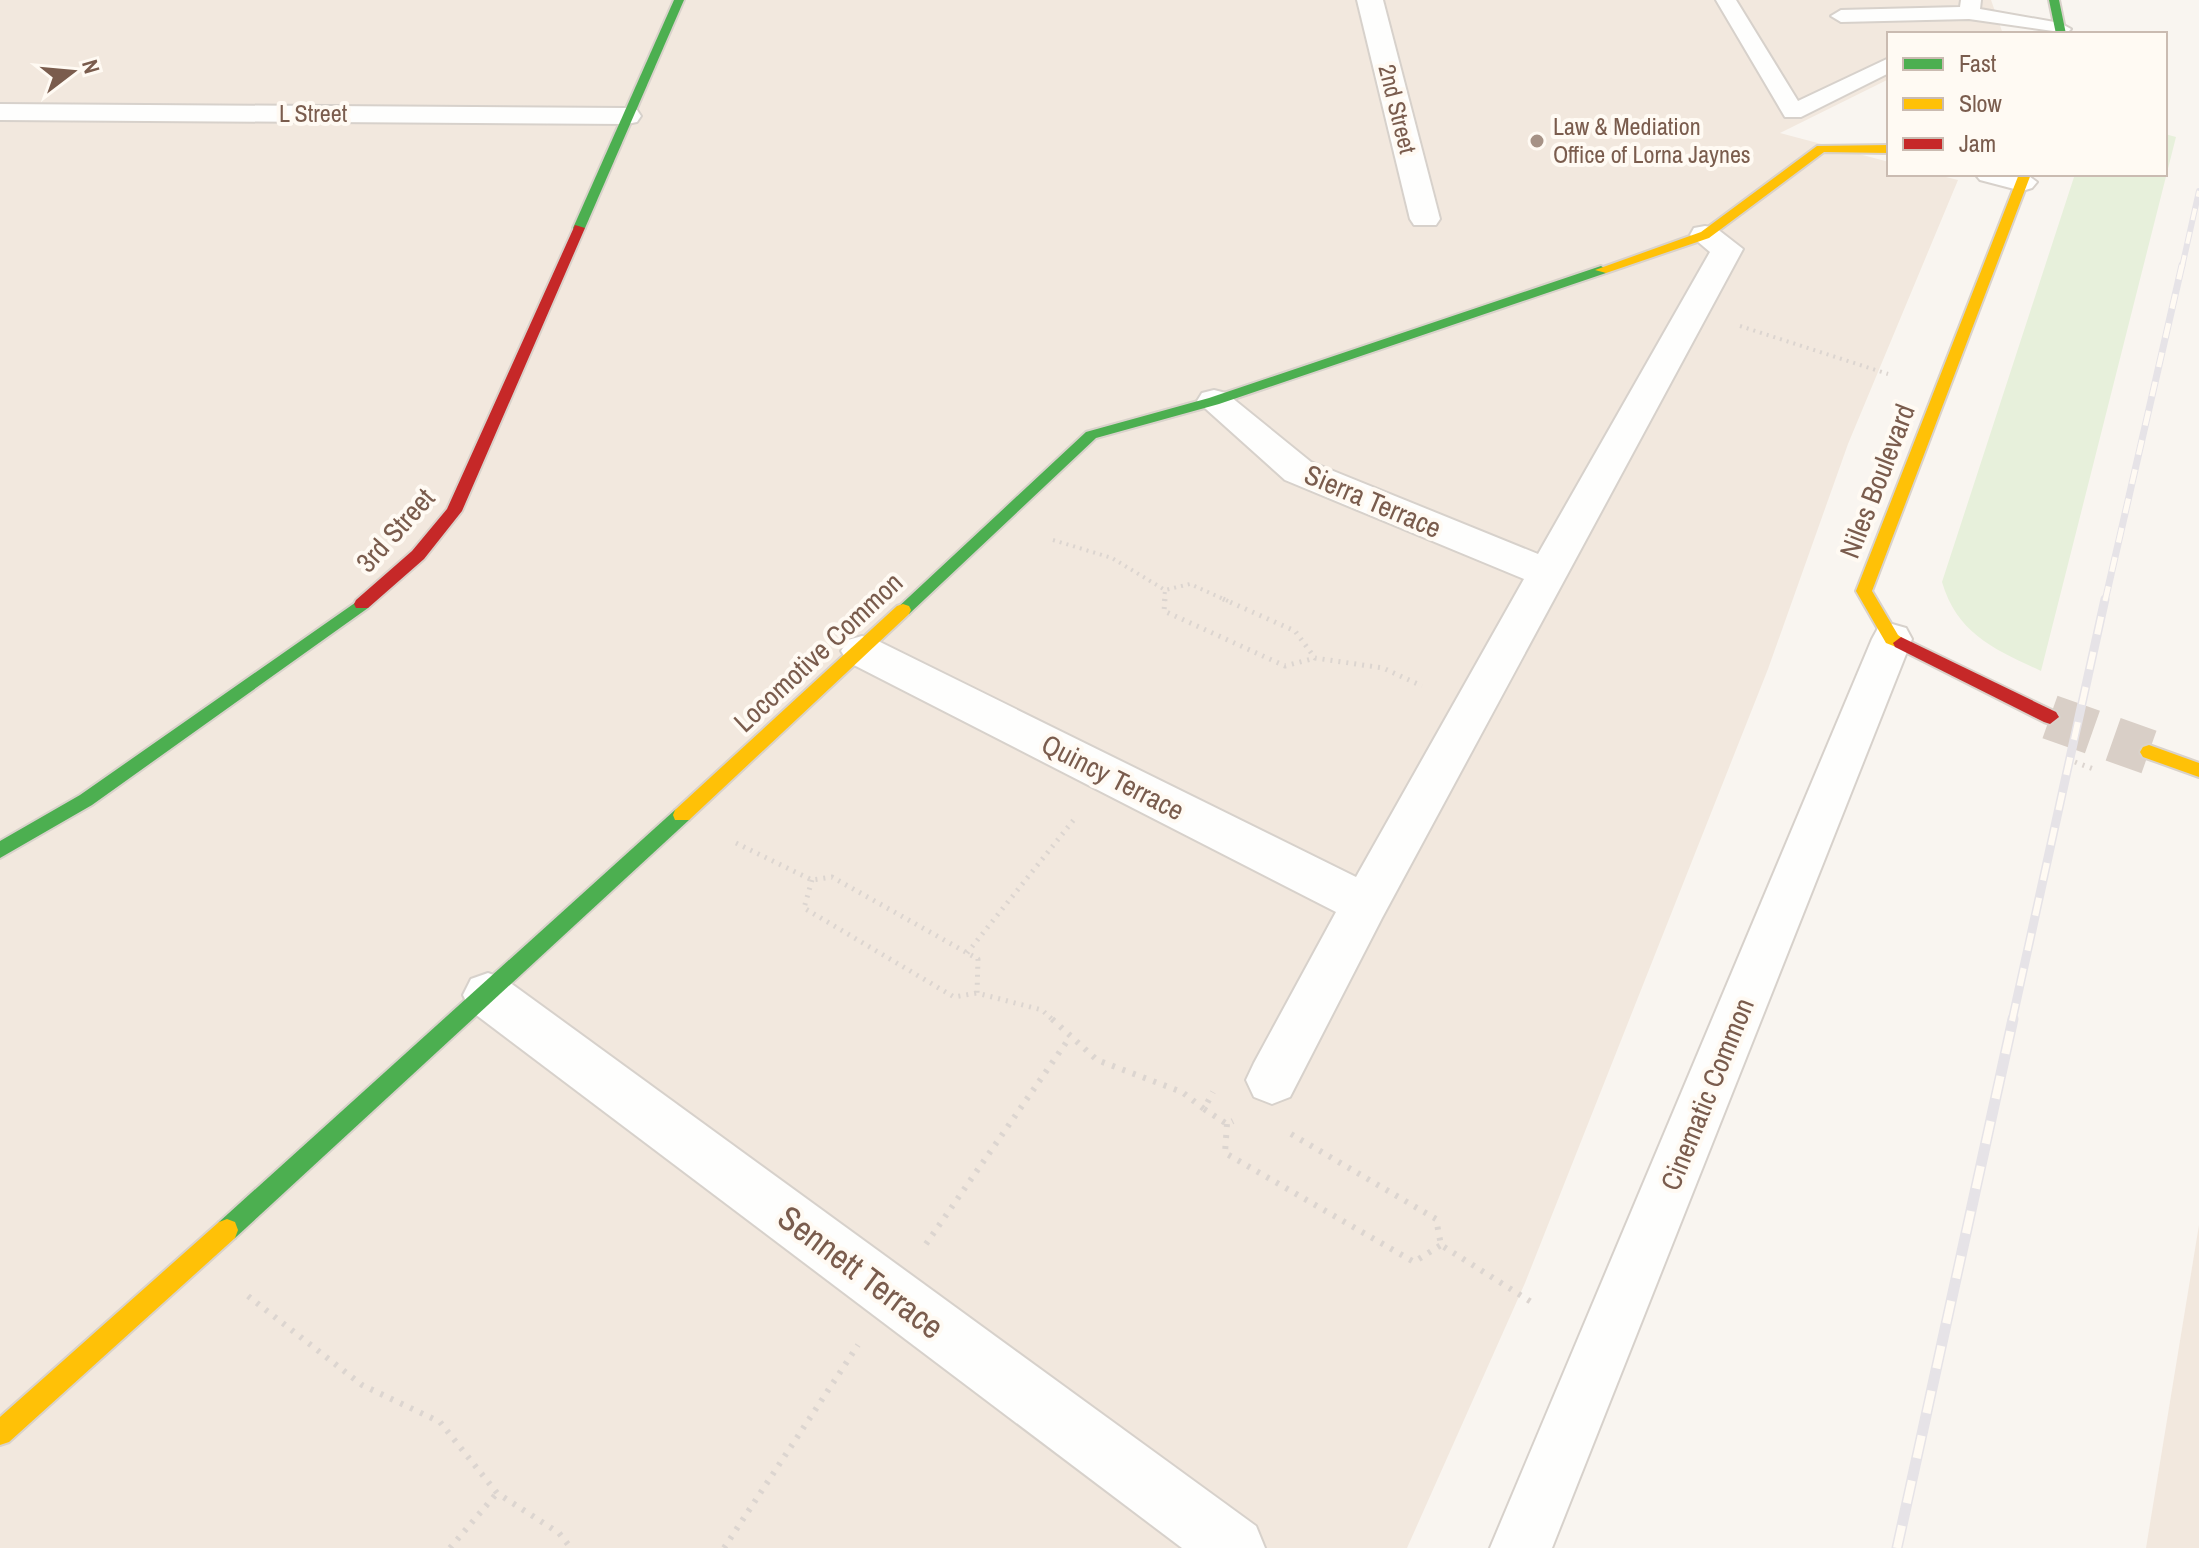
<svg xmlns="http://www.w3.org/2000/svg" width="2199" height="1548" font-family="'Archivo Narrow',sans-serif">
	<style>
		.residential { fill: #f2e8de }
		.green { fill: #e7f0db }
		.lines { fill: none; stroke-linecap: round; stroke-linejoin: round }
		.secondary-tunnel { stroke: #d9cfc7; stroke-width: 45; stroke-dasharray: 45 22; stroke-linecap: butt }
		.lane-casing { stroke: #d7d1cb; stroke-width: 4 }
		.street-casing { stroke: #d7d1cb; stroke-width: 4 }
		.fast-casing { stroke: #d9d2cb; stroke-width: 4 }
		.slow-casing { stroke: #d9d2cb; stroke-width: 4 }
		.jam-casing { stroke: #d9d2cb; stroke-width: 4 }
		.path-far2 { stroke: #dcd5d0; stroke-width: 4; stroke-dasharray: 2 5; stroke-linecap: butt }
		.path-far1 { stroke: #dcd5d0; stroke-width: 5; stroke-dasharray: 2 6; stroke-linecap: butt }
		.path { stroke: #dcd5d0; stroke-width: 6; stroke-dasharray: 3 8; stroke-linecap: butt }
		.lane { fill: #fefefd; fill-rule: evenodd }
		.street { fill: #fefefd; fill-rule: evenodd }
		.fast { fill: #4caf50; fill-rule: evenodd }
		.slow { fill: #ffc107; fill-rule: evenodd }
		.jam { fill: #c62828; fill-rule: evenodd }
		.rail-far3-casing { stroke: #e6e3e7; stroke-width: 6 }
		.rail-far2-casing { stroke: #e6e3e7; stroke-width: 7 }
		.rail-far1-casing { stroke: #e6e3e7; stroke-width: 9 }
		.rail-casing { stroke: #e6e3e7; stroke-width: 11 }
		.rail-far3 { stroke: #fffaf3; stroke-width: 4; stroke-dasharray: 12; stroke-linecap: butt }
		.rail-far2 { stroke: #fffaf3; stroke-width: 5; stroke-dasharray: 15; stroke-linecap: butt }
		.rail-far1 { stroke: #fffaf3; stroke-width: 6; stroke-dasharray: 18; stroke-linecap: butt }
		.rail { stroke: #fffaf3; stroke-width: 8; stroke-dasharray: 23; stroke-linecap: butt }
		.poi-dot { fill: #a69286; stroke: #fffaf3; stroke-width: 3 }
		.labels { text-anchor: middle; stroke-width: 8; stroke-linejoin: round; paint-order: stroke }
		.far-street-label { font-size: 24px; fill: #7a5c4d; stroke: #fffaf3 }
		.far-poi-label { font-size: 24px; fill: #7a5c4d; stroke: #fffaf3; text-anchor: start }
		.street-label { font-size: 28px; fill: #7a5c4d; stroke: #fffaf3 }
		.near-street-label { font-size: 34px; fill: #7a5c4d; stroke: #fffaf3 }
	</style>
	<rect width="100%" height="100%" fill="#f9f5f0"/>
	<!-- residential -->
	<g class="residential">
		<polygon points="0,0 1991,0 2003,34 1889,34 1889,79 1780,133 1889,162 1889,174 1934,174 1958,180 1848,444 1768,669 1525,1283 1407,1548 0,1548"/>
		<polygon points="2199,1225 2199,1548 2146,1548"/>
	</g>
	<!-- green -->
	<path class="green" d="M2165,134l11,3 -135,534c-45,-21 -84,-37 -99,-89l133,-408h90z"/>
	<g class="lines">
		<!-- secondary-tunnel -->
		<polyline class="secondary-tunnel" points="2050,717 2149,752"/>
		<defs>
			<g id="lane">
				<polygon points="1716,0 1736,0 1798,101 1889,58 1889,73 1801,117 1785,117"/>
				<polygon points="1961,0 1981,0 1980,9 2060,23 2071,29 2067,33 1969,19 1841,22 1831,16 1841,10 1960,7"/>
			</g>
			<g id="street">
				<polygon points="1357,0 1383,0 1440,219 1436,225 1414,225 1410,219"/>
				<polygon points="0,104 627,108 637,110 641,116 637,122 627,124 0,120"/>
				<polygon points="1975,174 2026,174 2037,182 2032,188 2022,191 1980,180"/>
				<polygon points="1705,226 1716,228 1743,249 1382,918 1290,1097 1272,1104 1254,1097 1246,1080 1254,1063 1336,912 848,662 841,651 848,640 862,636 876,640 1356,877 1524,579 1285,480 1197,401 1202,393 1214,390 1226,393 1311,462 1538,554 1710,252 1690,235 1694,228"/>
				<polygon points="1892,624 1906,628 1912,639 1552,1548 1490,1548 1872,639 1878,628"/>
				<polygon points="488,973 505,979 1256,1526 1265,1548 1182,1548 471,1011 463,995 471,979"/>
			</g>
			<g id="fast">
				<polygon points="674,0 684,0 585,228 575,231 573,228"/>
				<polygon points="2049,0 2059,0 2066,34 2056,34"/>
				<polygon points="1601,266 1607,270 1606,273 1219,404 1096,438 909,614 897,614 895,610 1086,432 1209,398"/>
				<polygon points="362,598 368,600 370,604 368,608 92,805 0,858 0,841 80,795"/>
				<polygon points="682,807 689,810 691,815 689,820 235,1238 227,1241 219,1238 216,1230 219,1222 675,810"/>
			</g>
			<g id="slow">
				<polygon points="1889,145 1889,153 1824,152 1709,238 1606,273 1595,270 1701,232 1817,146"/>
				<polygon points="2019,174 2031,174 1872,591 1898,635 1909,643 1901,649 1886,643 1856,591"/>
				<polygon points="903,604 909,606 911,610 909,614 689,820 675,820 673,815 675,810 897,606"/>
				<polygon points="2149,745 2199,763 2199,777 2143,757 2140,752 2143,747"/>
				<polygon points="227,1219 235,1222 238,1230 235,1238 9,1442 0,1445 0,1417 219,1222"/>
			</g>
			<g id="jam">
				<polygon points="575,225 585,228 462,511 424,559 368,608 356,608 354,604 356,600 412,551 447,509"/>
				<polygon points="1901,637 2056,712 2059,717 2050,724 2044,722 1895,647 1893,643"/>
			</g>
		</defs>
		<!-- lane casing -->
		<use href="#lane" class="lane-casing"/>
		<!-- street casing -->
		<use href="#street" class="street-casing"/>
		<!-- fast casing -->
		<use href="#fast" class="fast-casing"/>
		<!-- slow casing -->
		<use href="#slow" class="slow-casing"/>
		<!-- jam casing -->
		<use href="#jam" class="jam-casing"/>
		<!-- path-far2 -->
		<g class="path-far2">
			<polyline points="1740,326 1888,374"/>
			<polyline points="1053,540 1112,558 1165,590 1190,584 1228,601"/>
			<polyline points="1164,601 1165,590"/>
		</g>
		<!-- path-far1 -->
		<g class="path-far1">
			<polyline points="1165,599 1164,611 1285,666 1315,658"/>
			<polyline points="1223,599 1295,631 1315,658 1383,668 1422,686"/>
			<polyline points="2075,762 2096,770"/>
			<polyline points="736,843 812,880 832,877 978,959 977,993 1042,1010 1054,1021"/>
			<polyline points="812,880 804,908 954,997 977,993"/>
			<polyline points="967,953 1076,817"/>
		</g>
		<!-- path -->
		<g class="path">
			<polyline points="1052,1019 1097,1060 1182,1092 1204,1109 1213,1092"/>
			<polyline points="1204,1109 1227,1124 1233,1121"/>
			<polyline points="1227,1124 1225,1153 1414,1262 1441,1245"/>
			<polyline points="1291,1134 1436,1219 1441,1245 1536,1305"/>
			<polyline points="926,1244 1070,1037"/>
			<polyline points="248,1296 362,1385 440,1422 497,1493 559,1533 571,1548"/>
			<polyline points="450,1548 497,1493"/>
			<polyline points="724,1548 858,1345"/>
		</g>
		<!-- lane -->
		<use href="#lane" class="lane"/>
		<!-- street -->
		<use href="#street" class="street"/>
		<!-- fast -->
		<use href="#fast" class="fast"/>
		<!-- slow -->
		<use href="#slow" class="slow"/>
		<!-- jam -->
		<use href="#jam" class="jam"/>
		<defs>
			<polyline id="rail-far3" points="2182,267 2199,191"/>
			<polyline id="rail-far2" points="2105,601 2182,265"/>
			<polyline id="rail-far1" points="2012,1021 2105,599"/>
			<polyline id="rail" points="1897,1548 2013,1019"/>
		</defs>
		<!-- rail-far3 casing -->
		<use href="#rail-far3" class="rail-far3-casing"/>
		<!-- rail-far2 casing -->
		<use href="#rail-far2" class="rail-far2-casing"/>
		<!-- rail-far1 casing -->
		<use href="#rail-far1" class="rail-far1-casing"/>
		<!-- rail casing -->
		<use href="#rail" class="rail-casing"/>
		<!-- rail-far3 -->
		<use href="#rail-far3" class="rail-far3"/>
		<!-- rail-far2 -->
		<use href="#rail-far2" class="rail-far2"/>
		<!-- rail-far1 -->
		<use href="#rail-far1" class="rail-far1"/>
		<!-- rail -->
		<use href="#rail" class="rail"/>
	</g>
	<!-- markers -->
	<circle class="poi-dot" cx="1537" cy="141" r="8"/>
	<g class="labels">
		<!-- far-street labels -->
		<g class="far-street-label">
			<text transform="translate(1397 109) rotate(76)" y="8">2nd Street</text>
			<text x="313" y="122">L Street</text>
		</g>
		<!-- far-poi labels -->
		<g class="far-poi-label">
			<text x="1553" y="135">Law &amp; Mediation<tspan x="1553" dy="28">Office of Lorna Jaynes</tspan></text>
		</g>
		<!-- street labels -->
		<g class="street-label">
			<text transform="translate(1877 481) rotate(-69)" y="10">Niles Boulevard</text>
			<text transform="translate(1373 501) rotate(23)" y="10">Sierra Terrace</text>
			<text transform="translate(395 530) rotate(-48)" y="10">3rd Street</text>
			<text transform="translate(818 652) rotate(-43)" y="10">Locomotive Common</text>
			<text transform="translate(1113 777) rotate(27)" y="10">Quincy Terrace</text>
			<text transform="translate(1707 1094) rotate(-68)" y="10">Cinematic Common</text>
		</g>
		<!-- near-street labels -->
		<g class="near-street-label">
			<text transform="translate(861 1272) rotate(37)" y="12">Sennett Terrace</text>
		</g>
	</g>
	<!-- legend -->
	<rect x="1887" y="32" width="280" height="144" fill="#fffaf3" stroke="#cabbb1" stroke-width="2"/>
	<rect x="1903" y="58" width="40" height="12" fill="#4caf50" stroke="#cabbb1" stroke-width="2"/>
	<text x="1959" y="72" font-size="24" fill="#7a5c4d">Fast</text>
	<rect x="1903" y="98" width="40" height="12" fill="#ffc107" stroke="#cabbb1" stroke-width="2"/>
	<text x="1959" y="112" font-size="24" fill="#7a5c4d">Slow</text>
	<rect x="1903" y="138" width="40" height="12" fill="#c62828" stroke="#cabbb1" stroke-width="2"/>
	<text x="1959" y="152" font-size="24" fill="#7a5c4d">Jam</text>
	<!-- north arrow -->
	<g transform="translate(72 72) rotate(74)" stroke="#fffaf3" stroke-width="6" paint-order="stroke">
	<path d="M0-6L14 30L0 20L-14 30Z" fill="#7a5c4d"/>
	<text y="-12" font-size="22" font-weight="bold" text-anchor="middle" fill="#7a5c4d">N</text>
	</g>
</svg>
